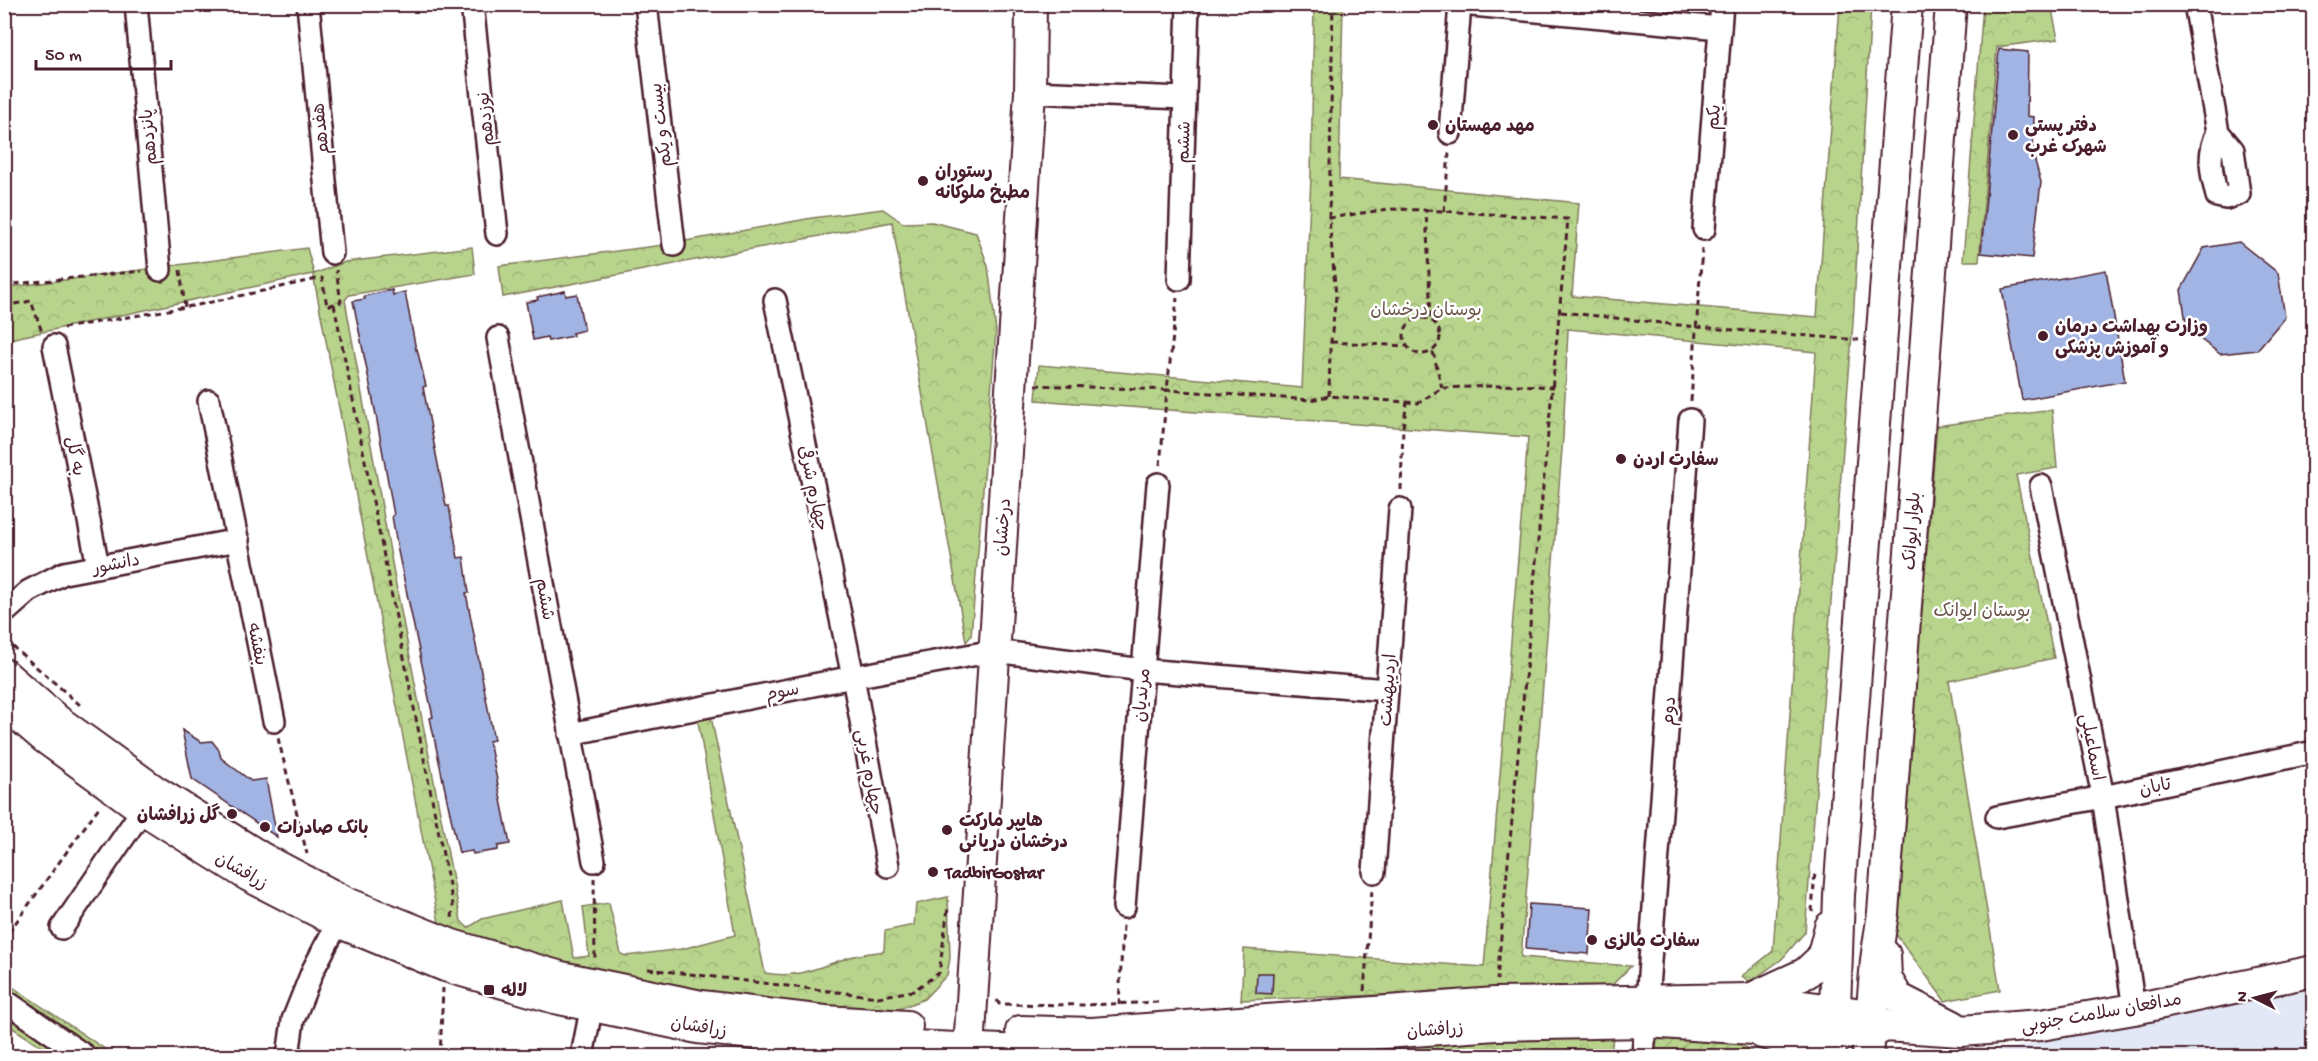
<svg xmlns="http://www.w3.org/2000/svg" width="2318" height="1061" font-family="'Gochi Hand','Playpen Sans Arabic',sans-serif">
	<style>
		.built { fill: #e3e8f7 }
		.forest { fill: url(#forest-crowns); stroke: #817a5c; stroke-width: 1.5 }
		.garden { fill: url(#garden-furrows); stroke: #817a5c; stroke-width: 1.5 }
		.building { fill: #a2b4e3; stroke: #4a1f2b; stroke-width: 1.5 }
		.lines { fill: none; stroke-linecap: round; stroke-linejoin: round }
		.street-casing { stroke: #4a1f2b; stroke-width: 26 }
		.secondary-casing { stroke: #4a1f2b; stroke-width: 34 }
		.path { stroke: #4a1f2b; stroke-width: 3; stroke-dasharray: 6 4.5; stroke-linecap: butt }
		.street { stroke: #fff; stroke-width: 21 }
		.secondary { stroke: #fff; stroke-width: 30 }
		.poi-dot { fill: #4a1f2b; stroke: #fff; stroke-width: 2 }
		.labels { text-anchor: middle; stroke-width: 5; stroke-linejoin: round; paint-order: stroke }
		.street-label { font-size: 18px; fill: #4a1f2b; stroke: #fff }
		.poi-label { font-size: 18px; font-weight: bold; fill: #4a1f2b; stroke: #fff; text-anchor: start }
		.park-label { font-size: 18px; fill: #6b5548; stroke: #fff }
	</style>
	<defs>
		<pattern id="forest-crowns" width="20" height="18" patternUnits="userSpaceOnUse" patternTransform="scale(1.5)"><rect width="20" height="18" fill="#b8d48c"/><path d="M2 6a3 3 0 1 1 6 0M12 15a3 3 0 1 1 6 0" fill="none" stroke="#a0b679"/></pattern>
		<pattern id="garden-furrows" width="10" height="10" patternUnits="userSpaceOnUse" patternTransform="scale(1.5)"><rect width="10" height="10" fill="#b8d48c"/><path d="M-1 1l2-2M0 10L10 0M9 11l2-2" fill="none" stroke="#a0b679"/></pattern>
	</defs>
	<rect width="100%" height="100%" fill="#fff"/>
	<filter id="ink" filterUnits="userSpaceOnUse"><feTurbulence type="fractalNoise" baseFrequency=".0167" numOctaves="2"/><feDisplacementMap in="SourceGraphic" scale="12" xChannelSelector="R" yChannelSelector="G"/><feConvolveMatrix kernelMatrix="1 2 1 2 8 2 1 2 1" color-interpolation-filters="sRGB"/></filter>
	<g filter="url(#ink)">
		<!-- built -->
		<polygon class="built" points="2313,989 2313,1056 1970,1056"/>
		<!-- forest -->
		<g class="forest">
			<polygon points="1314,5 1343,5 1339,179 1579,203 1572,296 1817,317 1840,5 1871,5 1853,322 1805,932 1782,959 1750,982 1742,976 1773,951 1816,352 1568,329 1563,437 1521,957 1631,966 1610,987 1241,1000 1244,949 1484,967 1528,437 1036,400 1039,365 1302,388 1311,176"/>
			<polygon points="1983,5 2051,5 2058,39 1997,47 1979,261 1963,261"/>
			<polygon points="883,209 903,223 932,222 976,233 988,266 996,331 971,636 966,642 892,222 503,297 499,266 664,245 812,218"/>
			<path d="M472,247l3,27 -126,21 -4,5 51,285 65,336 7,7 14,-9 81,-19 11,58 15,-2 -6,-49 26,-4 12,51 5,2 56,-7 53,-14 -37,-214 13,-4 54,256c33,6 51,-5 82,-15 12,-4 25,-5 37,-7l1,-20 29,-6 2,-21 32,-7 2,61 -3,17 -23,24 -25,10 -92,-5 -136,-18 -112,-21 -119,-37 -127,-654 -308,66 -1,-52 303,-40 7,26 31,-12z"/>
			<polygon points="2052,410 2057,468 2016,475 2054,658 1949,681 2000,990 1945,1001 1895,933 1937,426"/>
			<polygon points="4,981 115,1056 56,1056 5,1023"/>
			<polygon points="1492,1034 1613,1035 1611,1056 1540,1053 1507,1056 1308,1056 1311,1052"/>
		</g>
		<!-- garden -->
		<polygon class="garden" points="1654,1033 1742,1045 1758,1056 1684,1056 1651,1053"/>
		<!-- building -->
		<g class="building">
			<polygon points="1999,49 2028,52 2027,116 2034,117 2033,154 2041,182 2032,258 1981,253"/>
			<polygon points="2239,242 2278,273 2285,317 2257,350 2220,354 2187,329 2181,290 2204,248"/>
			<polygon points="2106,270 2125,381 2022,400 2002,289"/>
			<polygon points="392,290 393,295 405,292 416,350 417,349 426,386 423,387 446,506 449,506 458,558 464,557 469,593 466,593 494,740 489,741 510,844 498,846 498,850 473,854 472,851 459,853 449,809 430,718 433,717 398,551 392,516 394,515 376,415 353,301 365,299 364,296"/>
			<polygon points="565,291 566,296 577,294 584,330 572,333 573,336 548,341 547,337 533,340 526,302 538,300 537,297"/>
			<polygon points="182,730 201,742 212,741 219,750 221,758 251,781 266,779 277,837 192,779"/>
			<polygon points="1529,904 1592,908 1589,954 1526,949"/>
			<polygon points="1257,973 1273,973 1272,994 1256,993"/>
		</g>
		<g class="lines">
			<defs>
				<g id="street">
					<polyline points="136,4 160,270"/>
					<polyline points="308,4 332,253"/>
					<polyline points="472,4 497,234"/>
					<polyline points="646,4 674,245"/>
					<polyline points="1461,4 1720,28"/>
					<path d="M2195,4l23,128 15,18 6,44 -13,4 -9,-2c-6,-23 -10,-43 1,-64"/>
					<polyline points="1030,92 1185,98"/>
					<polyline points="1450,133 1460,4"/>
					<polyline points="1704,229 1722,4"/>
					<polyline points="1179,279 1188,4"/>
					<polyline points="775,300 853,677 888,866"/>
					<polyline points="498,338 594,861"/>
					<polyline points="54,346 98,566"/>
					<polyline points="209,401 274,721"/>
					<polyline points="2041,486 2103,797 2134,1009"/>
					<polyline points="4,613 29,591 64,573 238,540"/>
					<polyline points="570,734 853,677 994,651 1143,670 1387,690"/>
					<polyline points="1997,817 2103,797 2314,752"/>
					<polyline points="1374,872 1400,509"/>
					<polyline points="1124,907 1158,484"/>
					<polyline points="62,928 143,809"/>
					<polyline points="4,1000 85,1056"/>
					<polyline points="288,1056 293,1020 313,970 338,922"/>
					<polyline points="582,1056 592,1005"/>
					<polyline points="1643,1056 1690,420"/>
				</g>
				<g id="secondary">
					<polyline points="4,674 58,721 155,791 260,857 347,903 452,945 561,977 701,1006 825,1021 907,1026"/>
					<polyline points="4,703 45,738 143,809 249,876 338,922 445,966 555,998 698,1028 824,1042 1092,1054 1496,1025 1646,1022 1831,1034 1869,1034 1885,1026 1961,1031 2041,1025 2134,1009 2314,971"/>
					<polyline points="1885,955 1886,978 1898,998 1953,1026"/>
					<polyline points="1752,998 1806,973 1822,958 1830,927"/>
					<polyline points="1021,1031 1092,1033 1495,1003 1750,999 1871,1015 1885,1026"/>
					<polyline points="1762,1033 1776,1037 1803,1056"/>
					<polyline points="969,1049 1030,92 1031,4"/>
					<polyline points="1830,1056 1835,1009 1839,895 1907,4"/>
					<polyline points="1868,1056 1876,960 1883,913 1951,4"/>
				</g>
			</defs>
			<!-- street casing -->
			<use href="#street" class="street-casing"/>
			<!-- secondary casing -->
			<use href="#secondary" class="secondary-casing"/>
			<!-- path -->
			<g class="path">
				<polyline points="1426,210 1568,219 1497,980"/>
				<polyline points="1444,211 1449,153"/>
				<polyline points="1329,218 1333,4"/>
				<polyline points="180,270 185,307"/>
				<polyline points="4,285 142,271"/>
				<polyline points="334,304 453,905 452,919"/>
				<polyline points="4,306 31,301 42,332"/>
				<polyline points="1561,312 1697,327 1859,340"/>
				<circle cx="1422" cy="336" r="18"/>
				<polyline points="63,328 198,305 322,278 327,306 341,302 336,270"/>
				<polyline points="1331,342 1406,346"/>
				<polyline points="1433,352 1442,388"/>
				<polyline points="1035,385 1167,390 1177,298"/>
				<polyline points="1329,396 1330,350 1336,296 1329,218 1389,209 1426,210 1431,319"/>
				<polyline points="1691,401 1702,249"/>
				<polyline points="1160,465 1167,390 1311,400 1329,396 1418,403 1442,388 1519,385 1554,387"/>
				<polyline points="1401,490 1403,427 1407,402"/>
				<polyline points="4,639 80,705"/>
				<polyline points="278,738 307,854"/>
				<polyline points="594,878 595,961"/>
				<polyline points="1812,912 1815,871"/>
				<polyline points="9,932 99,807"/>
				<polyline points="648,969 878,997 913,991 939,973 948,908"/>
				<polyline points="1364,991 1372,890"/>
				<polyline points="997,1000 999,1004 1085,1005 1159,1002"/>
				<polyline points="1119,1005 1123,925"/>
				<polyline points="440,1056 443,988"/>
			</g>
			<!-- street -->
			<use href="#street" class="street"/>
			<!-- secondary -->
			<use href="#secondary" class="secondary"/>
		</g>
	</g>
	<!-- markers -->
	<g class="poi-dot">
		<circle cx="1433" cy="125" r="6"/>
		<circle cx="2013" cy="135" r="6"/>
		<circle cx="923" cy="181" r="6"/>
		<circle cx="2043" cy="336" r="6"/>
		<circle cx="1621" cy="459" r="6"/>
		<circle cx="232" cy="814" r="6"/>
		<circle cx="265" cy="827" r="6"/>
		<circle cx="947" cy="830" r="6"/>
		<circle cx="933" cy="872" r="6"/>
		<circle cx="1592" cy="940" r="6"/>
		<rect x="483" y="984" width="12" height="12" rx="3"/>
	</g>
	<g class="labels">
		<!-- street labels -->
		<g class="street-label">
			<text transform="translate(1713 117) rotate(-85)" y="6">یکم</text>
			<text transform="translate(485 119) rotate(-96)" y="6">نوزدهم</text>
			<text transform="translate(660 125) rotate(-97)" y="6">بیست و یکم</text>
			<text transform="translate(320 129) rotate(-96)" y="6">هفدهم</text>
			<text transform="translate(148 137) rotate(-95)" y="6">پانزدهم</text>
			<text transform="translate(1183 142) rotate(-88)" y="6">ششم</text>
			<text transform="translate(76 456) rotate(79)" y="6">به گل</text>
			<text transform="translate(814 488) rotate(78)" y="6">چهارم شرقی</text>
			<text transform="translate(1002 527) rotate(-86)" y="6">درخشان</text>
			<text transform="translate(1911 531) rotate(-86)" y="6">بلوار ایوانک</text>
			<text transform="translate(116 563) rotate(-11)" y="6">دانشور</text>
			<text transform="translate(546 599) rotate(80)" y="6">ششم</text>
			<text transform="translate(258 644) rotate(79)" y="6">بنفشه</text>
			<text transform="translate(1387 690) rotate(-86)" y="6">اردیبهشت</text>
			<text transform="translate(782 691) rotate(-11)" y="6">سوم</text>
			<text transform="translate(1141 695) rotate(-85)" y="6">مرنديان</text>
			<text transform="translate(1668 711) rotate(-86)" y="6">دوم</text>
			<text transform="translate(2093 747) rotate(79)" y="6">اسماعیلی</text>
			<text transform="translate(870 772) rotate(80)" y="6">چهارم غربی</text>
			<text transform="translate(2155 786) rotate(-12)" y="6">تابان</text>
			<text transform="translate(242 870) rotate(30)" y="6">زرافشان</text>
			<text transform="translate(2101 1012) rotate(-10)" y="6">مدافعان سلامت جنوبی</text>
			<text transform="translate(699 1026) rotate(9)" y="6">زرافشان</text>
			<text transform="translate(1435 1029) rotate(-4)" y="6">زرافشان</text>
		</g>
		<!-- poi labels -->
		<g class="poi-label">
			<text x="1445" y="131">مهد مهستان</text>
			<text x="2025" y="131">دفتر پستی<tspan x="2025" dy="21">شهرک غرب</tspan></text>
			<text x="935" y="177">رستوران<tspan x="935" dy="21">مطبخ ملوکانه</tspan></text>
			<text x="2055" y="332">وزارت بهداشت درمان<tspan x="2055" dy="21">و آموزش پزشکی</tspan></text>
			<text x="1633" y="465">سفارت اردن</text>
			<text x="220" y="820" text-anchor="end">گل زرافشان</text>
			<text x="959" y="826">هایپر مارکت<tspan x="959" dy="21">درخشان دریانی</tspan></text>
			<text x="277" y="833">بانک صادرات</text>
			<text x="945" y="878">TadbirGostar</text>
			<text x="1604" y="946">سفارت مالزی</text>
			<text x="501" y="996">لاله</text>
		</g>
		<!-- park labels -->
		<g class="park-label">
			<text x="1426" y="315">بوستان درخشان</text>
			<text x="1982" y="616">بوستان ایوانک</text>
		</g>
	</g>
	<!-- margin -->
	<rect width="2318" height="1061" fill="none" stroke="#fff" stroke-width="24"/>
	<rect x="12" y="12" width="2294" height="1037" fill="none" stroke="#4a1f2b" stroke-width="2" filter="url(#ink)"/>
	<!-- north arrow -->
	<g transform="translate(2255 998) rotate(276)" stroke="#ffffff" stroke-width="4.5" paint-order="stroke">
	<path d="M0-4.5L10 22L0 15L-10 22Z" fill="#4a1f2b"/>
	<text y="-9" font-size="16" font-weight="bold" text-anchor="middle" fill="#4a1f2b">N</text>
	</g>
	<!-- scale -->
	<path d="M36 60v9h135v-9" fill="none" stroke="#4a1f2b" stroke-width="3"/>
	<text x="45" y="60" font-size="18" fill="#4a1f2b" stroke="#ffffff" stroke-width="4.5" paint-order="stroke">50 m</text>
</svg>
